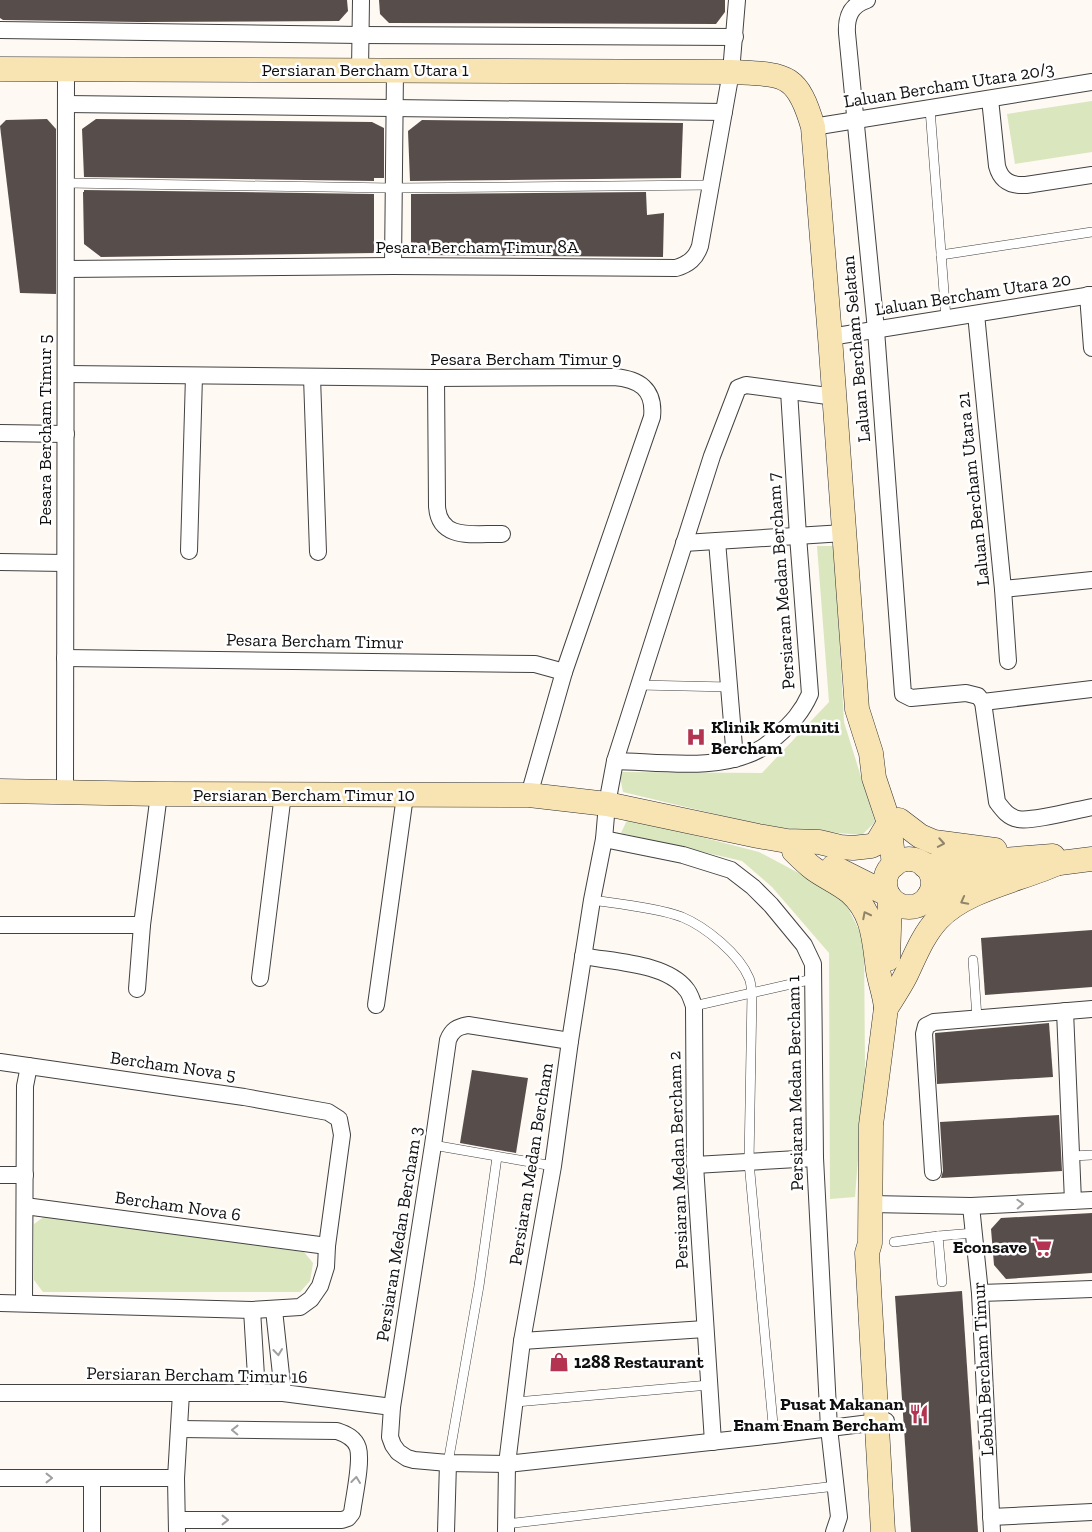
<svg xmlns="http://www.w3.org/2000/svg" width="1092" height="1532" font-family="'Zilla Slab',serif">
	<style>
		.green { fill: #dae6be }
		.building { fill: #574e4c }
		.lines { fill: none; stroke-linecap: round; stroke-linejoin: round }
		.lane-casing { stroke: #424242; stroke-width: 10 }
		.street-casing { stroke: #424242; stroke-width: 18 }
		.secondary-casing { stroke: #313131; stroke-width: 25 }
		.lane { stroke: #fff; stroke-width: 9 }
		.street { stroke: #fff; stroke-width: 16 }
		.secondary { stroke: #f8e4b3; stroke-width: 24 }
		.oneway { stroke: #8f8469 }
		.oneway2 { stroke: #9f9f9f }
		.labels { text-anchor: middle; stroke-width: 5; stroke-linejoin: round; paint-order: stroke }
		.street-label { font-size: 18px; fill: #0f0f0f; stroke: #fff }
		.poi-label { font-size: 18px; font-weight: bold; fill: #0f0f0f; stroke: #fff; text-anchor: start }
	</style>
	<rect width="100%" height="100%" fill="#fef9f2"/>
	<!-- green -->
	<g class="green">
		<polygon points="1092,101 1092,152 1015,164 1007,114"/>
		<polygon points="817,546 834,546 844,722 875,822 862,835 769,827 623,792 619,772 762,773 829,702"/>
		<polygon points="628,818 759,852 842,896 864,940 865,1070 855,1197 830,1199 829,953 772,887 742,861 621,833"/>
		<polygon points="45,1216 304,1252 313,1263 310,1281 300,1292 43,1292 34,1280 34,1224"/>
	</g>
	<!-- building -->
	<g class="building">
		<polygon points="0,0 347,0 348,11 339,21 139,22 3,20 0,18"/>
		<polygon points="379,0 725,0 725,12 716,24 389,23 380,14"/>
		<polygon points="47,119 56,129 56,294 20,293 0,126 6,120"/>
		<polygon points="96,119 372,122 384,128 384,178 374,178 374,181 84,177 82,129"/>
		<polygon points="422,120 683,123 681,178 410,181 408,131"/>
		<polygon points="84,190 374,194 374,253 101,257 84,244 83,192 84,192"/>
		<polygon points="646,192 647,215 664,213 663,257 422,255 411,244 411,194"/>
		<polygon points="1092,930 1092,987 985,995 981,938"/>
		<polygon points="1049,1023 1053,1077 937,1084 935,1033"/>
		<polygon points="472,1070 528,1078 516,1153 460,1143"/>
		<polygon points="1059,1115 1062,1171 941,1178 943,1171 940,1122"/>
		<polygon points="1092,1213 1092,1273 1006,1279 994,1265 991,1229 1001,1218"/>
		<polygon points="962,1291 978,1532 911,1532 895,1296"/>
	</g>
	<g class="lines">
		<defs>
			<g id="lane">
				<polyline points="930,109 946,318"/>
				<polyline points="66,183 393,188 712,185"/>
				<polyline points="941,255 1092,232"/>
				<polyline points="639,685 729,687"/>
				<path d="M592,900c27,4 66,8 90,17 24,10 57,37 67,61 2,4 2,10 3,15l-3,169 25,273"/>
				<polyline points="973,960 977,1018"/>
				<polyline points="694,1006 813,979"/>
				<polyline points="433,1145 553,1166"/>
				<polyline points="1072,1156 1092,1155"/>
				<polyline points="894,1242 938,1236"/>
				<polyline points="942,1282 938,1236 974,1233"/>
				<polyline points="516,1402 709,1385"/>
				<polyline points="448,1463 479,1286 497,1157"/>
				<polyline points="506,1524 836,1486"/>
			</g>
			<g id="street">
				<path d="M867,0c-16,5 -21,17 -20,33l29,297 27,364 8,4 55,-5 12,3 5,6 109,-13"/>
				<polyline points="0,30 360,35 735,37"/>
				<polyline points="360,70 361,0"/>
				<path d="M990,99l7,67c4,15 14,20 29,19l66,-10"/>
				<polyline points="66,104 724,112"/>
				<polyline points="813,127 1092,82"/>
				<polyline points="393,266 395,70"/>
				<path d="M66,269l327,-3 283,2c13,-4 20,-10 24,-22l31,-174 6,-72"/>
				<polyline points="1088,295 1092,348"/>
				<polyline points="976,314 1003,589 1008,661"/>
				<polyline points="830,337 1092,295"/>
				<path d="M66,374l370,4 178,-1c25,2 41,12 38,40l-88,255 -35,123"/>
				<polyline points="312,377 318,552"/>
				<path d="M436,378l1,128c2,36 39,27 65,28"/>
				<polyline points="0,433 66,434"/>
				<polyline points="717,541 735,759"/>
				<polyline points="684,543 844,533"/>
				<polyline points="189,551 194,376"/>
				<polyline points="0,562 65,563"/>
				<polyline points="1003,589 1092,580"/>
				<polyline points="65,658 535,664 564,672"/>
				<path d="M983,702l14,100c6,8 11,15 21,17 13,3 58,-9 74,-12"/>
				<path d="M615,761c46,1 106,11 147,-13 5,-3 10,-8 15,-12 15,-13 25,-24 33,-42l-12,-158 -9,-145"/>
				<polyline points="65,791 66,69"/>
				<polyline points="604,839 683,855 731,870 753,887 771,905 804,945 813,964 815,1158 829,1428 839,1517 834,1532"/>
				<polyline points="0,925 142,925"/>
				<path d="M583,956c30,6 83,7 103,33 4,4 6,12 8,17l1,159 18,277"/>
				<polyline points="260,978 283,794"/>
				<polyline points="137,989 142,925 159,794"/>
				<polyline points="376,1005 405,796"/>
				<polyline points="1065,1011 1073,1201"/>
				<path d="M570,1041l-102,-16c-11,2 -16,5 -20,15l-15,105 -41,262 -2,30 3,8 5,7 9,6 7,2 34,3 59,1 267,-29 112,-14"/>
				<polyline points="0,1062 244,1097 328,1112 339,1119 342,1135 327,1246 326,1267 320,1286 311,1299 300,1307 252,1310 0,1303"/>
				<polyline points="695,1165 815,1158"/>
				<polyline points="933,1172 924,1034 926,1026 934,1022 1092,1009"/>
				<polyline points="0,1175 25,1175"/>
				<polyline points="871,1204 971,1206 1092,1200"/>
				<polyline points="25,1206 327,1246"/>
				<polyline points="971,1206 980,1293 992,1532"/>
				<polyline points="980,1293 1092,1289"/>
				<polyline points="24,1303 25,1086 29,1066"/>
				<polyline points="252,1310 257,1393"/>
				<polyline points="274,1310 283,1393"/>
				<polyline points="522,1341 705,1329"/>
				<polyline points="0,1393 283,1393 392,1407"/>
				<polyline points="0,1478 176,1478"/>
				<polyline points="92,1478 92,1532"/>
				<polyline points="991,1517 1092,1512"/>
				<path d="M177,1520h165l6,-2 4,-5c2,-16 10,-51 6,-65 -3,-10 -12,-14 -21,-17l-157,-2"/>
				<polyline points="177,1532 176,1478 181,1393"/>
				<polyline points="446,1532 448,1463"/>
				<polyline points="506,1532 507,1464 522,1341 553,1166 570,1041 592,900 604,839 607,804 615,761 712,456 738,388 746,385 835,397"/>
			</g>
			<g id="secondary">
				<path d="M0,69l731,3c53,3 66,-1 82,55l17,210 27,372 14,44 3,25 15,45 5,42"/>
				<polyline points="0,791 159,794 529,795 607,804 758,836 787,841 819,842 840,847 853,848 871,846 877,843 889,823"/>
				<polyline points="899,820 920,836 934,842 995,850"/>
				<path d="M794,851c6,6 13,13 20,18 11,8 25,14 36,23 24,21 24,49 28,78 2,13 7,25 8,38l-15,117 -1,118 -3,10 16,279"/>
				<circle cx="909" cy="883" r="24"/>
				<polyline points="1044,865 1092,859"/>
				<polyline points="925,866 1053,856"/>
				<polyline points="833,867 887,894"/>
				<polyline points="929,896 967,879 1006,872"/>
				<polyline points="888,959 890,898"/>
				<path d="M886,1008c7,-11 14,-21 20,-33 9,-19 17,-40 32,-56 28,-30 83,-39 120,-56"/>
			</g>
		</defs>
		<!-- lane casing -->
		<use href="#lane" class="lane-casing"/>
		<!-- street casing -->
		<use href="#street" class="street-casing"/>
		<!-- secondary casing -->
		<use href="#secondary" class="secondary-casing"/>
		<!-- lane -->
		<use href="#lane" class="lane"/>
		<!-- street -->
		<use href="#street" class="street"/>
		<!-- secondary -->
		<use href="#secondary" class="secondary"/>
	</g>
	<!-- one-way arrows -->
	<defs><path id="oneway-chevron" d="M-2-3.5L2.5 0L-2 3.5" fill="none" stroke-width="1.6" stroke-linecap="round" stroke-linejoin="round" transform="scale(1.25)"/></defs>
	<g class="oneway">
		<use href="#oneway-chevron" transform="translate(941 843) rotate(10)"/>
		<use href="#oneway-chevron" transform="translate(964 901) rotate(152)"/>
		<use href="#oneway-chevron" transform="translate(866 915) rotate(-117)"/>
	</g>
	<g class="oneway2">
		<use href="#oneway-chevron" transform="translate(1020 1204) rotate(-2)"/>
		<use href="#oneway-chevron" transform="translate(278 1352) rotate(84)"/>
		<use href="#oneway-chevron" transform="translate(235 1430) rotate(-179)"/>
		<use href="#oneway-chevron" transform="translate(49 1478)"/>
		<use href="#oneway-chevron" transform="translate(356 1480) rotate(-83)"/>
		<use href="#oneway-chevron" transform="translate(225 1520)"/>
	</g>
	<!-- icons -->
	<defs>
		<symbol id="hospital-bare" viewBox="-9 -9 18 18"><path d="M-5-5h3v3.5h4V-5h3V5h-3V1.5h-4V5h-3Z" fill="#b33350" stroke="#fff" stroke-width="2.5" paint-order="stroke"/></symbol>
		<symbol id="supermarket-bare" viewBox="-9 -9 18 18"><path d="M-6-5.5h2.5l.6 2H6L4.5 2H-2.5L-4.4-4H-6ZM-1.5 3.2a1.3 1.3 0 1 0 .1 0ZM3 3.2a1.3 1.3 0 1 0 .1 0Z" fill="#b33350" stroke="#fff" stroke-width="2.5" paint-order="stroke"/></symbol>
		<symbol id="shop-bare" viewBox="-9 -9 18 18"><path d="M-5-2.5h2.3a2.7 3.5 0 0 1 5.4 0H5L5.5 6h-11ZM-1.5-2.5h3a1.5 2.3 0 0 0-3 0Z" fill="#b33350" stroke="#fff" stroke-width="2.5" paint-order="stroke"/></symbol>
		<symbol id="restaurant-bare" viewBox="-9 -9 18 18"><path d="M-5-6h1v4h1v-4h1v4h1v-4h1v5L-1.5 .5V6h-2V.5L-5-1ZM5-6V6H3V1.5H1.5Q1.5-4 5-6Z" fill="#b33350" stroke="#fff" stroke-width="2.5" paint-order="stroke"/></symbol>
	</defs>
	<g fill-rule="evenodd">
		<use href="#hospital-bare" x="682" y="723" width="28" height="28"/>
		<use href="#supermarket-bare" x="1028" y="1233" width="28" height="28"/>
		<use href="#shop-bare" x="545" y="1348" width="28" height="28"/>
		<use href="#restaurant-bare" x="905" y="1400" width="28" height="28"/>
	</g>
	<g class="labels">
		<!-- street labels -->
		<g class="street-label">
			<text x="365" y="76">Persiaran Bercham Utara 1</text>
			<text transform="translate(949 85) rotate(-9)" y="6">Laluan Bercham Utara 20/3</text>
			<text x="477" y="253">Pesara Bercham Timur 8A</text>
			<text transform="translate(973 294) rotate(-9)" y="6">Laluan Bercham Utara 20</text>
			<text transform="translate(856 349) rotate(-95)" y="6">Laluan Bercham Selatan</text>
			<text x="526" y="365">Pesara Bercham Timur 9</text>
			<text transform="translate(45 430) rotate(-90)" y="6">Pesara Bercham Timur 5</text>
			<text transform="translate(973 489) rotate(-96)" y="6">Laluan Bercham Utara 21</text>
			<text transform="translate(781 581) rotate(-94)" y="6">Persiaran Medan Bercham 7</text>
			<text transform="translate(315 641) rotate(1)" y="6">Pesara Bercham Timur</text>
			<text x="304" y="801">Persiaran Bercham Timur 10</text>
			<text transform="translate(173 1066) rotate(8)" y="6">Bercham Nova 5</text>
			<text transform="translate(795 1083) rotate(-91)" y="6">Persiaran Medan Bercham 1</text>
			<text transform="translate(678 1160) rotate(-92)" y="6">Persiaran Medan Bercham 2</text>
			<text transform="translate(531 1164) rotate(-81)" y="6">Persiaran Medan Bercham</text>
			<text transform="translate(178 1206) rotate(8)" y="6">Bercham Nova 6</text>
			<text transform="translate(399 1234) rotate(-81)" y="6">Persiaran Medan Bercham 3</text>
			<text transform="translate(983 1369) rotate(-93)" y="6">Lebuh Bercham Timur</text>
			<text transform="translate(197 1375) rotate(1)" y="6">Persiaran Bercham Timur 16</text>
		</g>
		<!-- poi labels -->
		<g class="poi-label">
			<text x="711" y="733">Klinik Komuniti<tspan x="711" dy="21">Bercham</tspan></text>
			<text x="1027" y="1253" text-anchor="end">Econsave</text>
			<text x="574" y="1368">1288 Restaurant</text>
			<text x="904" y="1410" text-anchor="end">Pusat Makanan<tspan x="904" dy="21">Enam Enam Bercham</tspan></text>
		</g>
	</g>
</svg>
